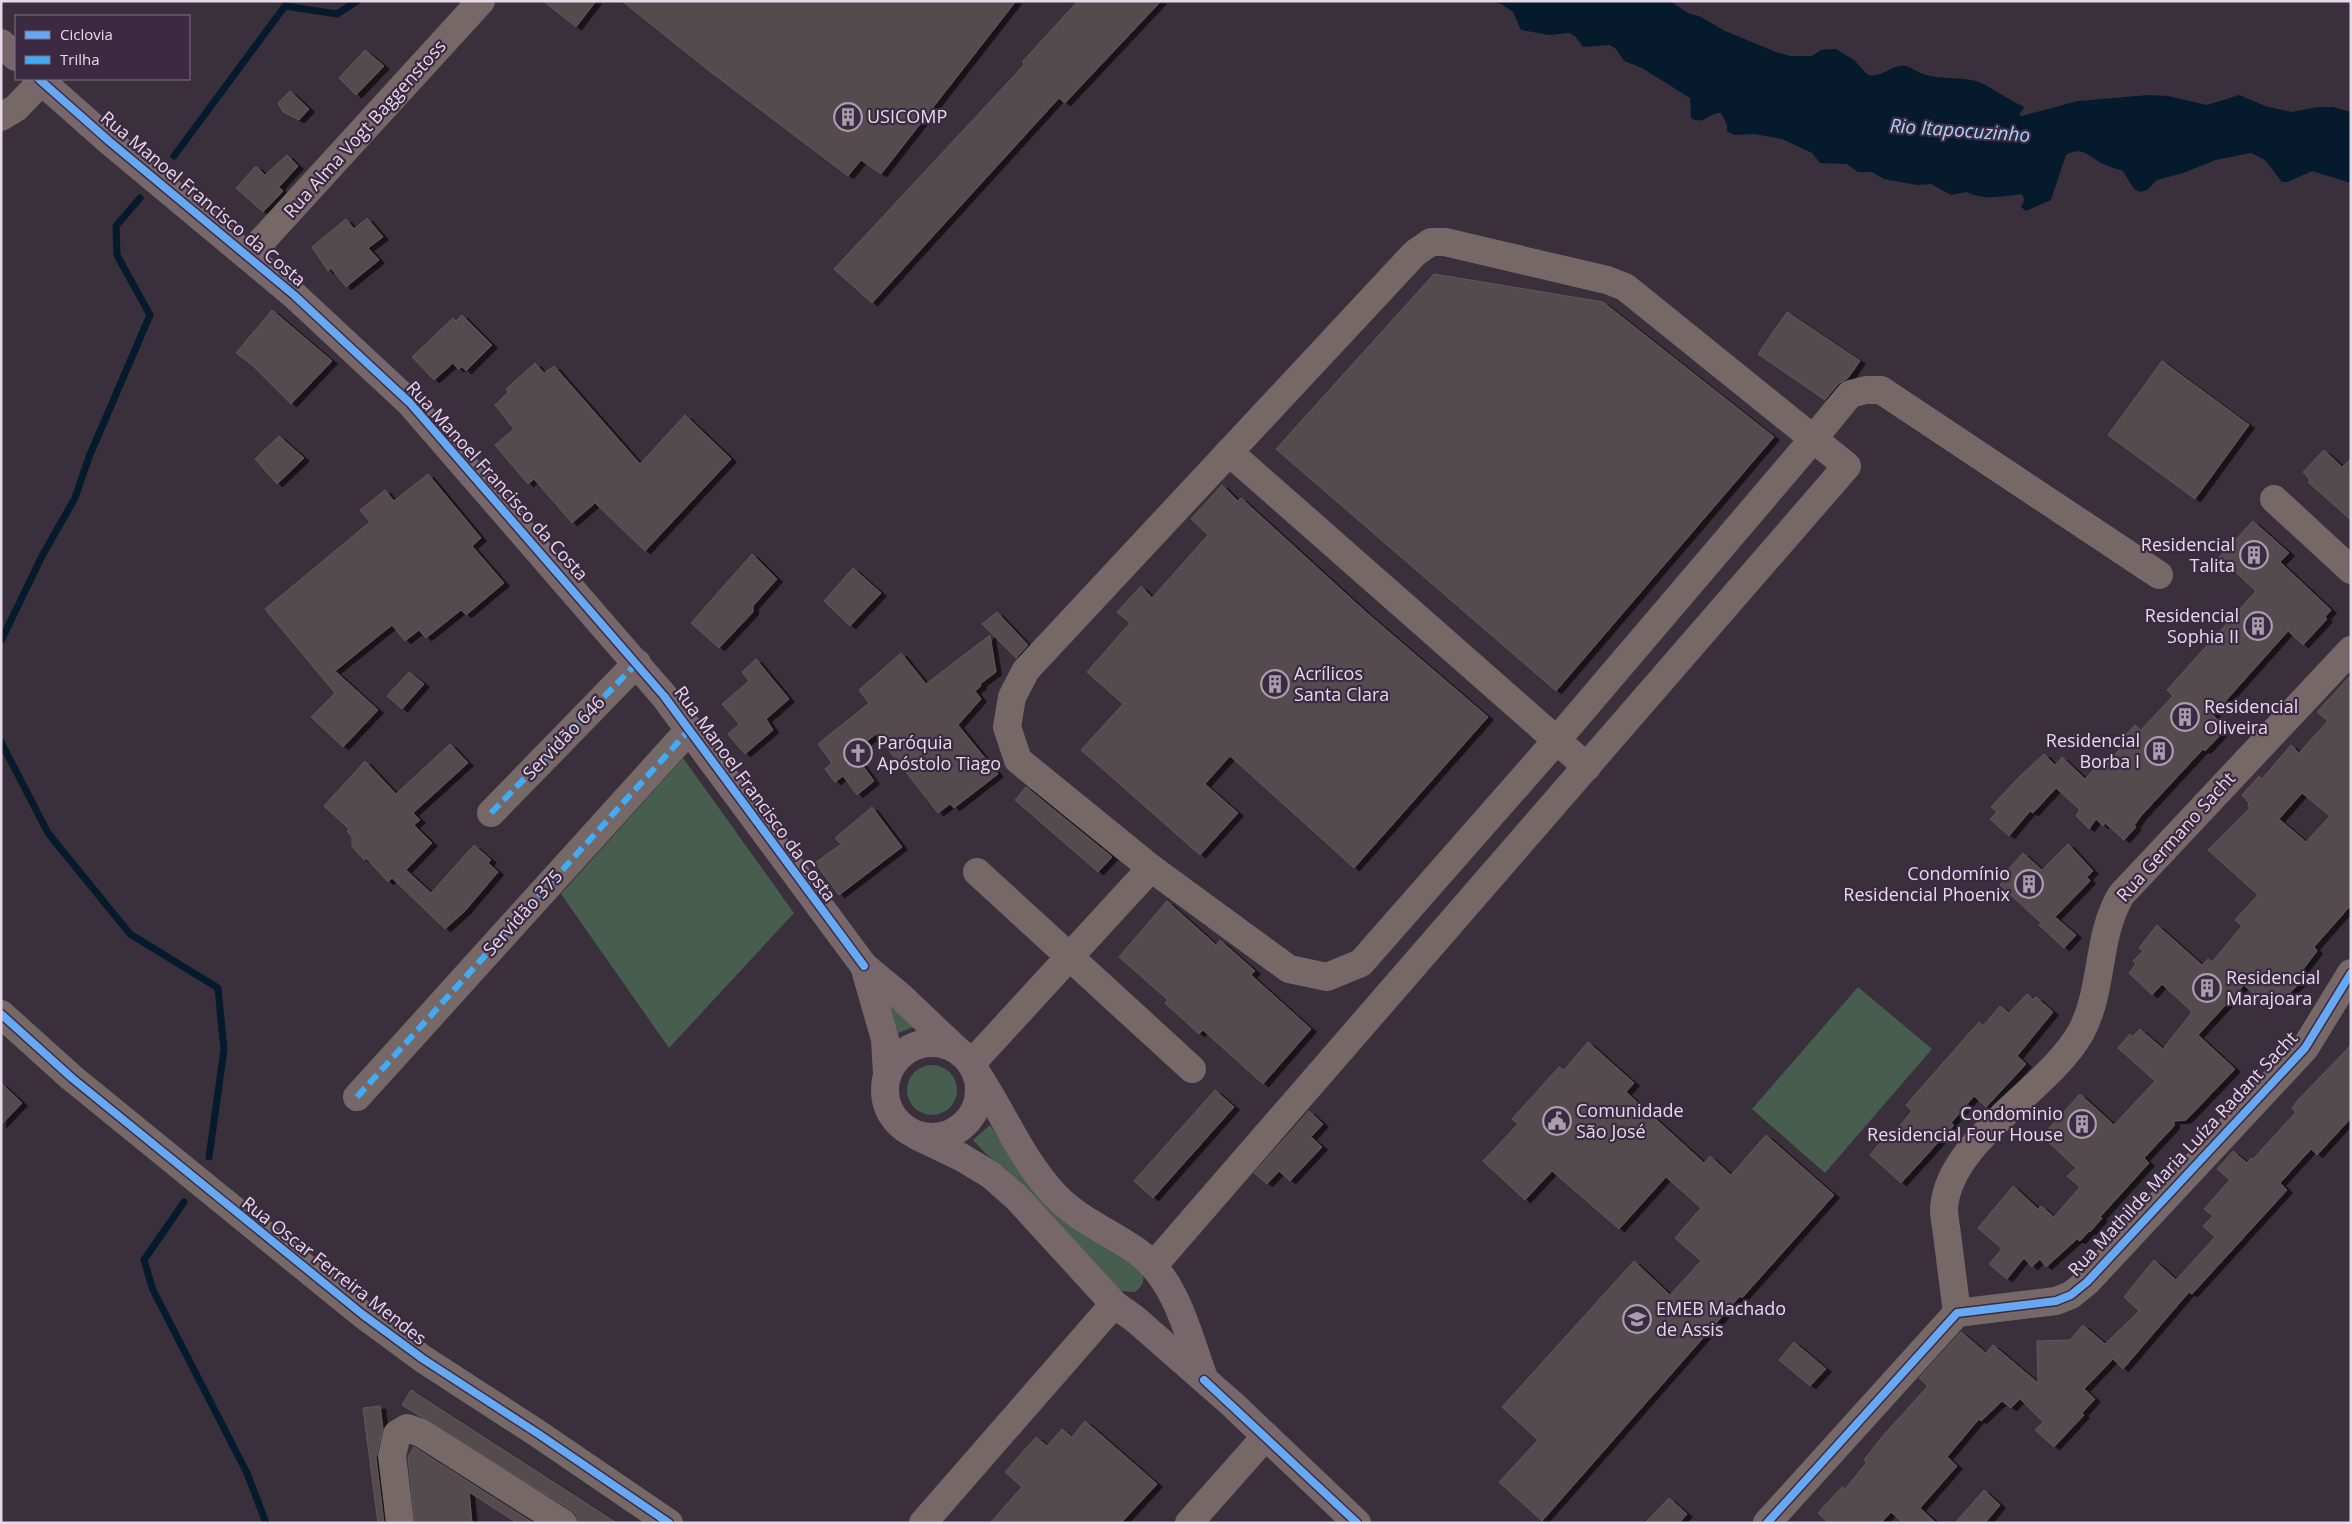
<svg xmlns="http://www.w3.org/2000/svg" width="2352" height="1524" font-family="'Open Sans',sans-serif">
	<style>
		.green { fill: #465d50 }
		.water { fill: #051b2d }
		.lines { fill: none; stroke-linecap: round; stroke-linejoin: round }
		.stream { stroke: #051b2d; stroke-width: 7 }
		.building { fill: #534b4d; stroke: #61585a; fill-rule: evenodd; filter: url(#shadow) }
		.minor { stroke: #756867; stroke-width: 28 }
		.major { stroke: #78676a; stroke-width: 28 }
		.quiet { stroke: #42abf6; stroke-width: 6; stroke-dasharray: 12 6; stroke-linecap: butt }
		.cycleway-casing { stroke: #3c2a42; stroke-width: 11 }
		.cycleway { stroke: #66a8f1; stroke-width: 8 }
		.labels { text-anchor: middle; stroke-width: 4.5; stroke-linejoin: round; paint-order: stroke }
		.poi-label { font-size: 18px; fill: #e6dae9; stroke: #3c2a42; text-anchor: start }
		.street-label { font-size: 18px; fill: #e6dae9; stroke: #3c2a42 }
		.water-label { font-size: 19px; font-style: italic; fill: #a3d4fa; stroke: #3c2a42 }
	</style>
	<defs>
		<filter id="shadow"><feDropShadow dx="5.5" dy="3" stdDeviation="0" flood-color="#0009"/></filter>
	</defs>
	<rect width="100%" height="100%" fill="#39303c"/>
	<!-- green -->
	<g class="green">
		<polygon points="683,758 794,913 669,1048 561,894"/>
		<polygon points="1858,987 1932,1049 1825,1173 1752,1109"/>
		<polygon points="883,991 914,1027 898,1033"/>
		<circle cx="932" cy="1090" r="25"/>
		<path d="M990,1125l48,71 15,16 89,59c3,10 1,15 -7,21l-14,-1 -6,-3 -26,-24 -84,-96 -17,-12 -15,-16z"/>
	</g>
	<!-- water -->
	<path class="water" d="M1488,1h182l18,12 13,4 24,14 51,21 14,4h22l9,-6 15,-1 18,11 14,15c15,3 24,-11 37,-9 7,1 13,7 21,9 17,5 35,1 53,7 15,6 28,18 44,24l1,2 -5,7 3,1 56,-15 71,-6 19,1 39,9 32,-10 26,11 26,6 27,-5h15l18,5v71l-39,-12 -24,11h-6l-17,-22 -14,-7 -35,7 -33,13 -26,7 -10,10 -7,2 -6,-3 -11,-18c-6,-2 -13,-4 -20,-7 -13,-7 -21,-19 -37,-9l-15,45 -25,11 -5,-4 3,-7 -2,-6c-16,2 -40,7 -55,-2l-16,3 -20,-11 -14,1 -33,-6 -12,-7h-14l-11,-8 -27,-1 -8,-10 -30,-14 -28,-5 -20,1 -7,-4v-6l-6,-12c-13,-1 -17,13 -30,5l-1,-20 -48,-30 -18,-7 -8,-12 -6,-4 -27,2 -8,-11 -6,-3 -20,2 -28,-5 -8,-18 -12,-8z"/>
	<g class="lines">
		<!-- stream -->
		<g class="stream">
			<polyline points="174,156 285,6 337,14 357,1"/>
			<polyline points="1,641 42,556 75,498 89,457 150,315 117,255 116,226 140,198"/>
			<polyline points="1,742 48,833 130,934 218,988 224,1050 209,1157"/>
			<polyline points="184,1202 144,1260 153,1290 247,1473 266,1523"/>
		</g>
	</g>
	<!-- building -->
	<g class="building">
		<polygon points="543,1 596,1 576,27"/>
		<polygon points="622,1 1016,1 881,174 861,160 848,176 708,70"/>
		<polygon points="1078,1 1161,1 1065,103 1059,98 872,303 834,269 1024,65 1023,61"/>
		<polygon points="365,50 384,66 356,95 339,78"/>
		<polygon points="290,91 309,109 299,120 283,112 278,103"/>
		<polygon points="287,155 298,166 279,187 283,191 263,212 236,188 256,166 265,175"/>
		<polygon points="367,218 383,237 368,248 379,260 346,287 331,268 328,271 312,247 346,219 354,229"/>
		<polygon points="1434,274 1603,302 1774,437 1556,691 1276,449"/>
		<polygon points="272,310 332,361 291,404 252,365 236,353"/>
		<polygon points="1787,312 1860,361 1848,378 1838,384 1825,400 1758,354"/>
		<polygon points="462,315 492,345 466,371 462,367 458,369 453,363 434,380 412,357 453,318 456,321"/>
		<polygon points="2162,361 2249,425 2195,499 2108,435"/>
		<polygon points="535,363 544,373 554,366 640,464 685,415 731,459 645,551 595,503 572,523 534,479 528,484 495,445 514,429 495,405 508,392 506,389"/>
		<polygon points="279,436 304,458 277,484 255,459"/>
		<polygon points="2324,450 2342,467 2351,459 2351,520 2308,482 2310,480 2303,472"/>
		<polygon points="428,474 481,538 472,546 504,583 466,615 461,610 426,638 419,630 405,641 392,625 335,671 378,710 343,747 311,717 335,693 265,609 370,522 360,510 385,490 394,501"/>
		<polygon points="1222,485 1238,501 1241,498 1368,614 1488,717 1354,868 1230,756 1205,784 1238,813 1200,855 1081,750 1123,704 1087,672 1130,623 1117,612 1141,586 1152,598 1208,535 1191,519"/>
		<polygon points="2253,521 2289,553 2280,562 2331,610 2325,617 2327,619 2303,645 2288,631 2213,715 2224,726 2221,734 2205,751 2203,749 2140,817 2134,826 2136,827 2124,840 2105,823 2103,826 2096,819 2089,829 2076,816 2080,810 2056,788 2033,813 2030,811 2009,836 1990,819 1997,812 1991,807 2019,777 2044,754 2055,765 2062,757 2085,779 2096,767 2100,772 2124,744 2120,741 2135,725 2141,730 2173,696 2167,690 2256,591 2219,557"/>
		<polygon points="752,554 777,579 753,606 753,612 719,648 691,623"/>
		<polygon points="853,568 881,593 850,626 824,601"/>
		<polygon points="997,612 1028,645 1016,658 982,624"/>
		<polygon points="990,635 996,672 980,684 981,686 975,691 981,699 958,725 998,774 954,808 950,804 938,813 876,734 853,752 874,781 857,795 843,776 835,782 825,769 832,763 818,744 869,703 859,690 901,653 926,684"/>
		<polygon points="756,659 789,699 766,719 773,730 745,754 728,734 739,724 722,704 749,681 742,672"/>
		<polygon points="409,672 424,684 402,709 387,696"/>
		<path d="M2351,675v230l-37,42 3,4 -20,26 4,5 -23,22 -7,-6 -6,6 -21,-19 -46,50 37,34 -49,51 -12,1v5l-30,32 5,5 -49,54 2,1 -12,14 -1,-1 -9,10 -3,-2 -31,28 -6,-8 -8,8 -8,-9 -17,21 -18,-15 13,-15 -24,-21 35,-42 25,23 3,-3 13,11 26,-30 -13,-11 9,-8 -34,-32 38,-42 34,31 41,-44 -37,-33 12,-14 2,3 8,-8 23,20 29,-37 -30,-28 -10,11 -23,-22 7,-9 -3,-3 10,-10 -4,-3 18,-23 45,40 6,-6 4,3 30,-36 -7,-6 23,-25 -50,-45 42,-42 -2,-3 1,-2 -7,-8 17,-19 3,3 29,-34 8,8 29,-32 -11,-9zM2302,793l28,23 -24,26 -27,-23z"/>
		<polygon points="450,744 468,763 413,813 420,820 414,825 432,843 406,870 431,893 474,845 491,860 488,863 498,872 465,911 445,929 392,878 388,882 366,858 364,860 352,846 352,837 347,831 349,829 324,806 365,761 396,794"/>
		<polygon points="1026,787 1112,857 1098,872 1015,800"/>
		<polygon points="872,807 902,847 839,895 815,863 841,844 835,838"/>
		<polygon points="2068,844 2093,871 2087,877 2090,881 2055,917 2076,935 2064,948 2039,925 2041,923 2000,885 2004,880 2001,877 2023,853 2042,870"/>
		<polygon points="1167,901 1216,945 1220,940 1255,971 1251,975 1311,1029 1263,1084 1203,1030 1199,1034 1165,1003 1168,1000 1119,957"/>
		<polygon points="2027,994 2033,999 2036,997 2053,1012 2017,1056 2026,1064 1986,1107 1974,1096 1951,1123 1954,1125 1901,1183 1870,1155 1885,1137 1888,1140 1912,1111 1906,1105 1979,1022 1983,1026 2000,1006 2009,1013"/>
		<polygon points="1588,1042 1634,1083 1626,1092 1704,1163 1710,1156 1731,1175 1766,1135 1834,1195 1742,1298 1740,1296 1542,1521 1499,1482 1538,1440 1502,1407 1634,1261 1670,1295 1701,1261 1675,1238 1701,1208 1666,1177 1619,1229 1552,1171 1525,1200 1483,1161 1518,1124 1512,1119 1559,1067 1564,1070"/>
		<polygon points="2351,1045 2351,1118 2317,1155 2311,1149 2280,1183 2287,1190 2192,1294 2189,1292 2123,1369 2113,1359 2084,1389 2095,1399 2082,1413 2084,1415 2054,1447 2035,1430 2043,1422 2020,1399 2011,1408 2002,1401 1981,1421 1979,1419 1947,1457 1957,1466 1920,1508 1936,1523 1903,1523 1891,1512 1881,1523 1829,1523 1818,1513 1842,1487 1845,1489 1867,1462 1864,1460 1881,1438 1928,1386 1919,1378 1961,1332 1986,1353 1993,1345 2038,1383 2037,1341 2070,1340 2083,1325 2105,1344 2139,1311 2124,1297 2154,1260 2176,1280 2215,1237 2203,1226 2213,1216 2204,1209 2230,1180 2217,1169 2233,1151 2247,1163 2251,1158 2253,1159 2296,1112 2292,1108 2298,1100"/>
		<polygon points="1,1083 22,1103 1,1125"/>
		<polygon points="1215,1090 1234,1107 1153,1198 1134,1181"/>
		<polygon points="1309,1111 1323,1124 1311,1137 1322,1147 1290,1181 1279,1171 1267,1184 1254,1173"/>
		<polygon points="1794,1342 1826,1369 1810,1386 1779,1360"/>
		<polygon points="411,1390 617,1523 578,1523 577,1515 571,1510 402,1405"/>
		<polygon points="380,1406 383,1429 376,1458 384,1523 378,1523 363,1408"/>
		<polygon points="1085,1421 1157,1484 1121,1523 990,1523 1022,1487 1005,1472 1036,1437 1047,1446 1062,1429 1072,1437"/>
		<polygon points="414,1447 533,1523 517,1523 469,1492 472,1523 415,1523 408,1457"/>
		<polygon points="1984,1490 2000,1505 1985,1523 1955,1523"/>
		<polygon points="1669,1498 1687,1514 1679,1523 1645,1523"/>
	</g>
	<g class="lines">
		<!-- minor -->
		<g class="minor">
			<polyline points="1,117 16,108 42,81"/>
			<polyline points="248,256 481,1"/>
			<polyline points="1229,452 1587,767"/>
			<polyline points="2274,499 2351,570"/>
			<polyline points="491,813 637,663"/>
			<polyline points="977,872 1192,1069"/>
			<polyline points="1,1014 72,1078 362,1314 423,1359 537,1433 669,1523"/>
			<polyline points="971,1064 1151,868"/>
			<polyline points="357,1097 690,729"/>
			<polyline points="1154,1265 1847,466 1625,287 1607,280 1445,242 1431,242 1415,253 1026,670 1012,697 1007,727 1018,760 1151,868 1289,969 1327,977 1361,963 1556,741 1814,438 1850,394 1866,390 1881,390 2159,575"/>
			<path d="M1957,1313c-3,-24 -6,-47 -9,-71 -1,-11 -4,-23 -4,-34 5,-69 105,-118 137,-176 23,-43 15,-95 40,-137l230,-245"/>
			<polyline points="400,1523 392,1456 397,1434 407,1428 421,1433 563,1523"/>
			<polyline points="923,1523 1114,1304"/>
			<polyline points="1189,1523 1266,1436"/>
			<polyline points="1767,1523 1957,1313 2056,1301 2071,1295 2087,1282 2305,1048 2351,973"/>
		</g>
		<!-- major -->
		<g class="major">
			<polyline points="1,43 16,57"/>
			<polyline points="39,79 109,141 294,295 410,403 664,696 864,966 899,995 956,1049"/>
			<polyline points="864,966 885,1039 887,1074"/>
			<circle cx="932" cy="1090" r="47"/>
			<path d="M976,1072c27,40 45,87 78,122 24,26 56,38 84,58 39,29 50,83 66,126"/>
			<polyline points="917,1136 961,1157 991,1175 1017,1198 1114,1304 1135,1319 1232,1404 1357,1523"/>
		</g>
		<!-- quiet -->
		<g class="quiet">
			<polyline points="491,813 637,663"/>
			<polyline points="357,1097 690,729"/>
		</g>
		<defs>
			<g id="cycleway">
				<polyline points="39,79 109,141 294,295 410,403 664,696 864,966"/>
				<polyline points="1,1014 72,1078 362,1314 423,1359 537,1433 669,1523"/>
				<polyline points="1204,1380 1357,1523"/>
				<polyline points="1767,1523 1957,1313 2056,1301 2071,1295 2087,1282 2305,1048 2351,973"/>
			</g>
		</defs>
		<!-- cycleway casing -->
		<use href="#cycleway" class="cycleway-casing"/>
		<!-- cycleway -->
		<use href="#cycleway" class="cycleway"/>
	</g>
	<!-- icons -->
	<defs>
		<symbol id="building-ring" viewBox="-11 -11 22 22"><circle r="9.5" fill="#3c2a42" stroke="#a99eac" stroke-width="1.5"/><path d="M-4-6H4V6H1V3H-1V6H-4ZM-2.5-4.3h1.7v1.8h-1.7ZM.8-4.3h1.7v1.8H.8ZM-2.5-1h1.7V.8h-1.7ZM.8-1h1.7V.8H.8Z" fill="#a99eac"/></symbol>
		<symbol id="church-ring" viewBox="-11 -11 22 22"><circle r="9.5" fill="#3c2a42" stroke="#a99eac" stroke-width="1.5"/><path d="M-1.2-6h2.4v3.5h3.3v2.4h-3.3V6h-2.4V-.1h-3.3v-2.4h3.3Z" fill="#a99eac"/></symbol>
		<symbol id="civic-ring" viewBox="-11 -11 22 22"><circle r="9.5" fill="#3c2a42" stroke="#a99eac" stroke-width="1.5"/><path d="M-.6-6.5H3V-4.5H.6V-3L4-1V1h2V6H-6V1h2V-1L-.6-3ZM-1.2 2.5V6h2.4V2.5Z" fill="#a99eac"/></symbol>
		<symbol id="school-ring" viewBox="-11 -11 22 22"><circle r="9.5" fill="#3c2a42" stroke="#a99eac" stroke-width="1.5"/><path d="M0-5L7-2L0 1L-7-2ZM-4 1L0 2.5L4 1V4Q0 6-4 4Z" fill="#a99eac"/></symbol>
	</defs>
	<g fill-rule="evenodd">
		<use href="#building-ring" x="832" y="101" width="32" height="32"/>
		<use href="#building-ring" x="2238" y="539" width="32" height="32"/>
		<use href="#building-ring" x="2242" y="610" width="32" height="32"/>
		<use href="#building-ring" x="1259" y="668" width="32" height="32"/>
		<use href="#building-ring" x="2169" y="701" width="32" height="32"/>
		<use href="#building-ring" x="2143" y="735" width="32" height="32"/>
		<use href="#church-ring" x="842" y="737" width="32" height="32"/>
		<use href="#building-ring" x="2013" y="868" width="32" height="32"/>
		<use href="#building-ring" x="2191" y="972" width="32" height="32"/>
		<use href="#civic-ring" x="1541" y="1105" width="32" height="32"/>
		<use href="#building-ring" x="2066" y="1108" width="32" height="32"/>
		<use href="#school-ring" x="1621" y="1303" width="32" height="32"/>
	</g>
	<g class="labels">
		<!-- poi labels -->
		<g class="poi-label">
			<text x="867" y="123">USICOMP</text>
			<text x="2235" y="551" text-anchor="end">Residencial<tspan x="2235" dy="21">Talita</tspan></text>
			<text x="2239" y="622" text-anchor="end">Residencial<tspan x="2239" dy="21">Sophia II</tspan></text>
			<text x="1294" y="680">Acrílicos<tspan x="1294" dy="21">Santa Clara</tspan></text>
			<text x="2204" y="713">Residencial<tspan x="2204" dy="21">Oliveira</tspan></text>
			<text x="2140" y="747" text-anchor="end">Residencial<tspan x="2140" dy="21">Borba I</tspan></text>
			<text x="877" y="749">Paróquia<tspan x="877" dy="21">Apóstolo Tiago</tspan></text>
			<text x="2010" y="880" text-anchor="end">Condomínio<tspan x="2010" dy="21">Residencial Phoenix</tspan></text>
			<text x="2226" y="984">Residencial<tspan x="2226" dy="21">Marajoara</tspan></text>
			<text x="1576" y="1117">Comunidade<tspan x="1576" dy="21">São José</tspan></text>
			<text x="2063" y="1120" text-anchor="end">Condominio<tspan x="2063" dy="21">Residencial Four House</tspan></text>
			<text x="1656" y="1315">EMEB Machado<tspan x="1656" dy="21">de Assis</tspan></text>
		</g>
		<!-- street labels -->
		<g class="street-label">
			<text transform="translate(365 129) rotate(-48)" y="6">Rua Alma Vogt Baggenstoss</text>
			<text transform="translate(203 199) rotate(40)" y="6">Rua Manoel Francisco da Costa</text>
			<text transform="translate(497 481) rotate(48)" y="6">Rua Manoel Francisco da Costa</text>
			<text transform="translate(564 738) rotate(-46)" y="6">Servidão 646</text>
			<text transform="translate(755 794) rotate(54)" y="6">Rua Manoel Francisco da Costa</text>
			<text transform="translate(2176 837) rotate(-48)" y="6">Rua Germano Sacht</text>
			<text transform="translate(523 913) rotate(-48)" y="6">Servidão 375</text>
			<text transform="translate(2183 1154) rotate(-47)" y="6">Rua Mathilde Maria Luíza Radant Sacht</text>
			<text transform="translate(334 1271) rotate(38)" y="6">Rua Oscar Ferreira Mendes</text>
		</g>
		<!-- water labels -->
		<g class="water-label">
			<text transform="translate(1960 130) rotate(4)" y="7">Rio Itapocuzinho</text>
		</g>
	</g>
	<!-- border -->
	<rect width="2352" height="1524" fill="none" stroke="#e6dae9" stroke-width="5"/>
	<!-- legend -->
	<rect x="15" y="15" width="175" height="65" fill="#3c2a42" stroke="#807085"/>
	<rect x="25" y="31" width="25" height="8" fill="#66a8f1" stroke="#807085"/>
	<text x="60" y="40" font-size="15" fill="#e6dae9">Ciclovia</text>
	<rect x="25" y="56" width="25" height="8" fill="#42abf6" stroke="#807085"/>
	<text x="60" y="65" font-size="15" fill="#e6dae9">Trilha</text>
</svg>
